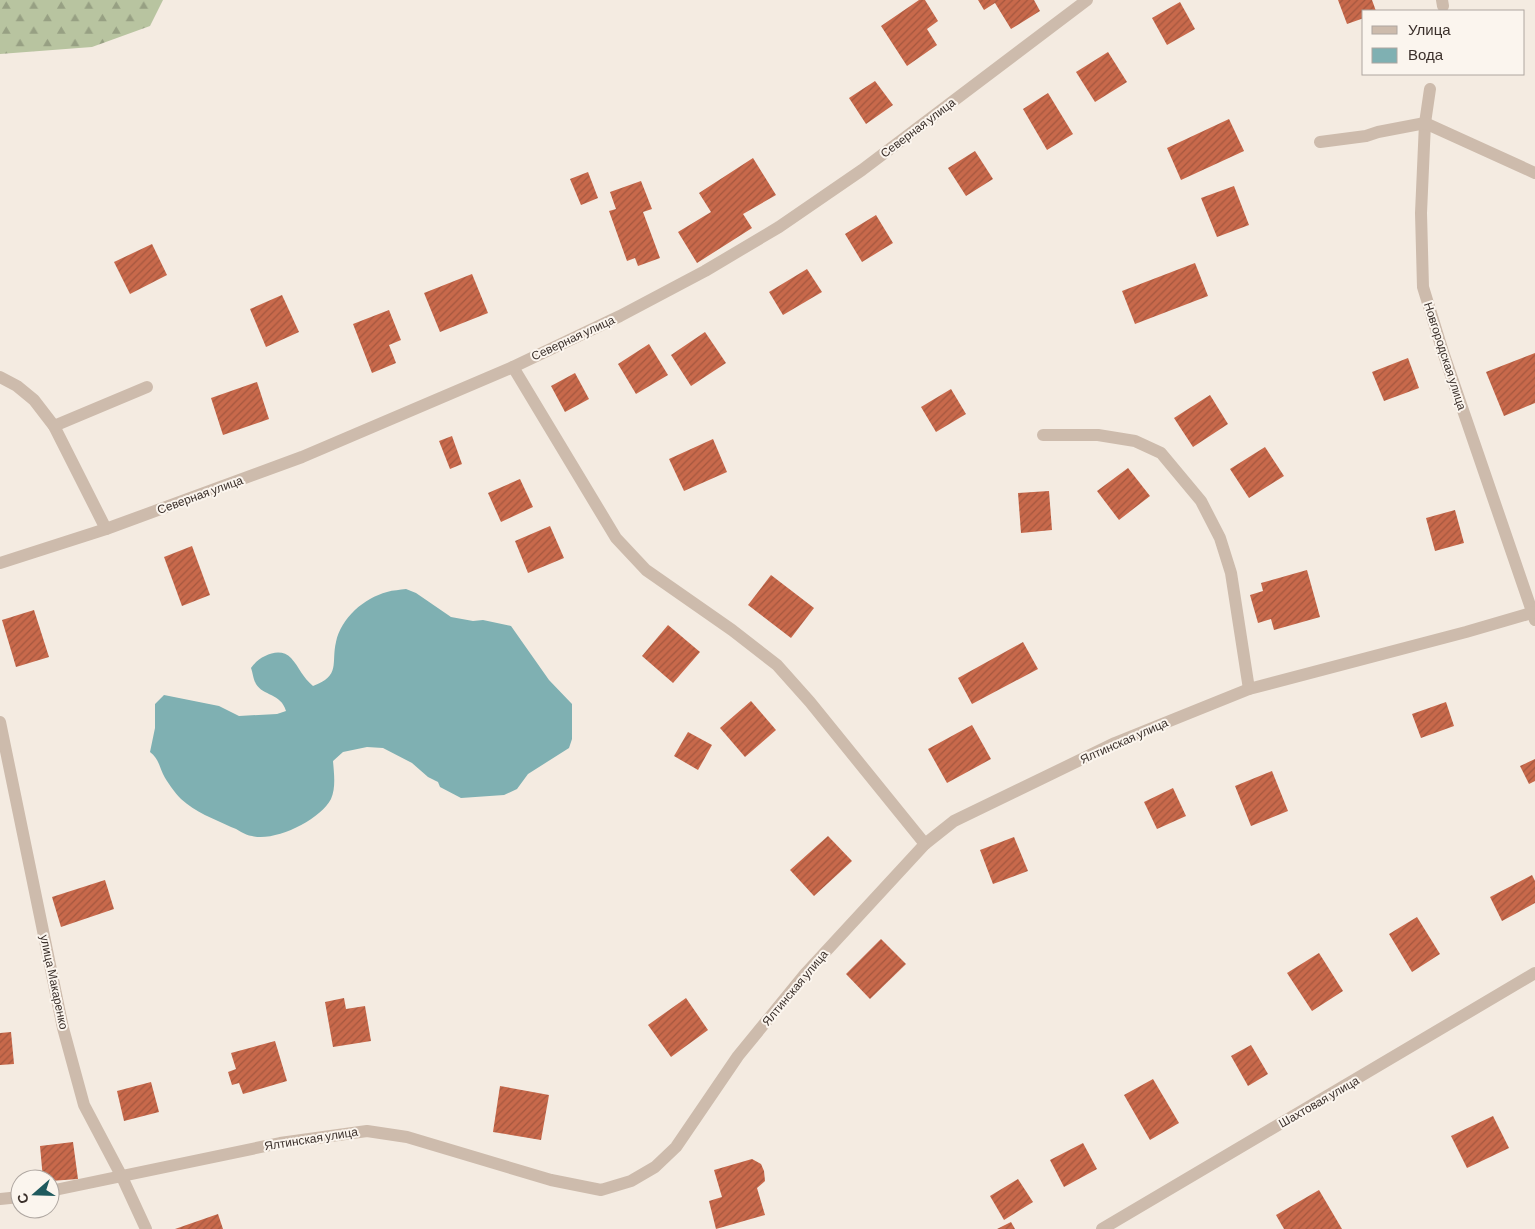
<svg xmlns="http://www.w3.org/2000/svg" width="1535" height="1229" font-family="Barlow,sans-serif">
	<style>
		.forest { fill: url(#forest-firs) }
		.water { fill: #7fb0b2 }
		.building { fill: url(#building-hatch) }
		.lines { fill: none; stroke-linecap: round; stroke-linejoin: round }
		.minor { stroke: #cdbbac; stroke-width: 12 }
		.labels { text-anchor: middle; stroke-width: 4; stroke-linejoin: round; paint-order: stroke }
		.street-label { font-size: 12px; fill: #3b302b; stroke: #fbf5ee }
	</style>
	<defs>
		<pattern id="forest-firs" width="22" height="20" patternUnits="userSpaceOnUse" patternTransform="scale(1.25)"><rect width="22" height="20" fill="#b8c4a0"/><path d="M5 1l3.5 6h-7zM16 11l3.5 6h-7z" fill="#97a083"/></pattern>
		<pattern id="building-hatch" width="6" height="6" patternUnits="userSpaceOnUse" patternTransform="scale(1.25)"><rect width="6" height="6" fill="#c8694b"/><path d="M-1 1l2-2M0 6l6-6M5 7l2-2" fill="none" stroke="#a4573f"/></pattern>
	</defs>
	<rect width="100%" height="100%" fill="#f4ebe1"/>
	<!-- forest -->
	<polygon class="forest" points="0,0 163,0 150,26 92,47 0,54"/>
	<!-- water -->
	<path class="water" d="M406,589l10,4 35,24 22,4 10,-1 28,6 38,54 23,24v35l-3,9 -41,26 -11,15 -13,6 -43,3 -21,-11 -2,-5 -10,-5 -16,-14 -29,-15 -16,-1 -24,5 -10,9c1,13 3,26 -2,38 -11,21 -56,43 -79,37 -8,-1 -14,-7 -21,-9 -17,-8 -36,-15 -50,-28 -6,-6 -14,-17 -18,-25 -4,-9 -5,-16 -13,-22l5,-24v-24l9,-9 55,11 20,10 38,-2 9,-3c-5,-18 -23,-15 -30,-27 -3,-5 -3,-11 -5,-16 8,-12 29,-22 40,-10 9,10 11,19 22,28 28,-10 18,-23 23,-44 5,-24 28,-44 51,-50 6,-2 13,-2 19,-3z"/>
	<!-- building -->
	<g class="building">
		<polygon points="919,0 925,0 938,21 927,29 937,45 907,66 881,26"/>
		<polygon points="978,0 1034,0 1040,11 1011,29 995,3 984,10"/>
		<polygon points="1338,0 1372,0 1376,11 1364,11 1364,18 1347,24"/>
		<polygon points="1180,2 1195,29 1167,45 1152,18"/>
		<polygon points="1108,52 1127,82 1095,102 1076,72"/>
		<polygon points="875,81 893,105 866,124 849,98"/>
		<polygon points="1048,93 1073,134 1047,150 1023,109"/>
		<polygon points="1229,119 1244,151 1181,180 1167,148"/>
		<polygon points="975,151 993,179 966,196 948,168"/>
		<polygon points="753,158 776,195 743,214 752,228 697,263 678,232 711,212 699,193"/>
		<polygon points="588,172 598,198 581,205 570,179"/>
		<polygon points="641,181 652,209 643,212 660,258 638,266 635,258 627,261 609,211 616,209 610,192"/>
		<polygon points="1234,186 1249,225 1217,237 1201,198"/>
		<polygon points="876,215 893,243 862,262 845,234"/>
		<polygon points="152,244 167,275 130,294 114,262"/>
		<polygon points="1195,263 1208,296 1135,324 1122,291"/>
		<polygon points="807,269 822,292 783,315 769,292"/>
		<polygon points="472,274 488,313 440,332 424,293"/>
		<polygon points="282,295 299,332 266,347 250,309"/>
		<polygon points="389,310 401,340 389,345 396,363 372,373 353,324"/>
		<polygon points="705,332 726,363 691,386 671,355"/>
		<polygon points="649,344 668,375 636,394 618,364"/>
		<polygon points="1535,353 1535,403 1504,416 1486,372"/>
		<polygon points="1408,358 1419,388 1384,401 1372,372"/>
		<polygon points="575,373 589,399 565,412 551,386"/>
		<polygon points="257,382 269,419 223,435 211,398"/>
		<polygon points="951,389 966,414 936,432 921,407"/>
		<polygon points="1210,395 1228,424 1193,447 1174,418"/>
		<polygon points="452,436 462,464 450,469 439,441"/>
		<polygon points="713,439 727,472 684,491 669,459"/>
		<polygon points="1265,447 1284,476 1249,498 1230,469"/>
		<polygon points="1128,468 1150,496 1119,520 1097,491"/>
		<polygon points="520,479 533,507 501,522 488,493"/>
		<polygon points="1049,491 1052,530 1021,533 1018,493"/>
		<polygon points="1455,510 1464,543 1435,551 1426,518"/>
		<polygon points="550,526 564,558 528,573 515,541"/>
		<polygon points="192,546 210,595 182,606 164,557"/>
		<polygon points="1307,570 1320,617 1274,630 1271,619 1258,623 1250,595 1263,591 1261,583"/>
		<polygon points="771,575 814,608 791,638 748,605"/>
		<polygon points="34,610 49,657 16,667 2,620"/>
		<polygon points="668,625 700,652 673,683 642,656"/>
		<polygon points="1023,642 1038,669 972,704 958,678"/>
		<polygon points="751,701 776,730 745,757 720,728"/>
		<polygon points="1446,702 1454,726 1421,738 1412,714"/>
		<polygon points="972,725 991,759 947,783 928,749"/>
		<polygon points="688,732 712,745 698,770 674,756"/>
		<polygon points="1535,759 1535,781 1529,784 1520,766"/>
		<polygon points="1272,771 1288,811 1251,826 1235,786"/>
		<polygon points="1173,788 1186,816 1157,829 1144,802"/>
		<polygon points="828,836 852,861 814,896 790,870"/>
		<polygon points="1014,837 1028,871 993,884 980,850"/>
		<polygon points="1532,875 1535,881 1535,903 1502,921 1490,897"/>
		<polygon points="105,880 114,909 61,927 52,897"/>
		<polygon points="1417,917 1440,954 1412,972 1389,934"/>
		<polygon points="881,939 906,964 870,999 846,974"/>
		<polygon points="1319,953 1343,991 1312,1011 1287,973"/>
		<polygon points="344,998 346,1009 365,1006 371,1041 333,1047 325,1002"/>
		<polygon points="686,998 708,1030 671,1057 648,1025"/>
		<polygon points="11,1032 14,1064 0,1065 0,1033"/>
		<polygon points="275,1041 287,1081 243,1094 239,1083 232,1085 228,1072 236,1069 231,1053"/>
		<polygon points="1251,1045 1268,1074 1248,1086 1231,1056"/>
		<polygon points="1153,1079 1179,1123 1150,1140 1124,1095"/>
		<polygon points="151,1082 159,1112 124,1121 117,1091"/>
		<polygon points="500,1086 549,1095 541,1140 493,1132"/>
		<polygon points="1493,1116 1509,1148 1467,1168 1451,1136"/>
		<polygon points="73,1142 78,1179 50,1181 50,1179 43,1179 40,1146"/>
		<polygon points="1083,1143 1097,1169 1064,1187 1050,1160"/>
		<polygon points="752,1159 761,1164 764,1171 765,1181 757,1188 765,1215 716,1229 709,1201 722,1197 714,1170"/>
		<polygon points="1018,1179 1033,1202 1004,1220 990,1196"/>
		<polygon points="1319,1190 1342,1229 1284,1229 1276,1215"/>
		<polygon points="218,1214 223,1229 175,1229"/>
		<polygon points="1011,1222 1015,1229 997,1229"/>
	</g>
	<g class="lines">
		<!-- minor -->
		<g class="minor">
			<polyline points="1442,0 1443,6"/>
			<polyline points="1430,89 1425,123 1421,213 1423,287 1443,352 1535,620"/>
			<polyline points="1320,142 1366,136 1378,132 1425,123 1535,173"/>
			<polyline points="513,367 616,538 646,570 732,630 777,665 810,702 925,844"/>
			<polyline points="0,377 17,386 34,400 54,426 106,529"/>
			<polyline points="54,426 147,387"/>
			<polyline points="1043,435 1098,435 1135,441 1161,453 1201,501 1220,538 1231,573 1249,689"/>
			<polyline points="0,563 106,529 302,457 513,367 620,316 705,271 779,227 862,170 1087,0"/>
			<polyline points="0,722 63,1028 84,1105 122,1177 146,1229"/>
			<polyline points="50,1191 280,1143 367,1131 407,1137 551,1180 601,1190 631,1181 655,1167 676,1147 738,1056 805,974 925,844 954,821 1115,743 1249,689 1466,632 1535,612"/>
			<polyline points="0,1199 20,1197"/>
			<polyline points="1102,1229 1535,973"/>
		</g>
	</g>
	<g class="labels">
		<!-- street labels -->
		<g class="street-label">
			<text transform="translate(918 128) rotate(-37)" y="4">Северная улица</text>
			<text transform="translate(573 338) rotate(-25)" y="4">Северная улица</text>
			<text transform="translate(1445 356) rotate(72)" y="4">Новгородская улица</text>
			<text transform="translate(200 495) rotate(-20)" y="4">Северная улица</text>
			<text transform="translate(1124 741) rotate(-24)" y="4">Ялтинская улица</text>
			<text transform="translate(54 982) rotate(78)" y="4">улица Макаренко</text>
			<text transform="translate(795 988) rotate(-50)" y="4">Ялтинская улица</text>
			<text transform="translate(1319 1102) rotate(-30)" y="4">Шахтовая улица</text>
			<text transform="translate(311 1139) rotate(-9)" y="4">Ялтинская улица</text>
		</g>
	</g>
	<!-- legend -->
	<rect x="1362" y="10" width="162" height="65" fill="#fbf5ee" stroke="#aea6a0"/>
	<rect x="1372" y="26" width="25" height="8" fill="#cdbbac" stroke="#aea6a0"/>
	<text x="1408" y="35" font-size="15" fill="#3b302b">Улица</text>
	<rect x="1372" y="48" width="25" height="15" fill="#7fb0b2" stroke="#aea6a0"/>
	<text x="1408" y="60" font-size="15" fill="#3b302b">Вода</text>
	<!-- north arrow -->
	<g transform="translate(35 1194) rotate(250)"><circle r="24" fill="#fbf5ee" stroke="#aea6a0"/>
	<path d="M0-4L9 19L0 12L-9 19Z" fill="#1f5a5e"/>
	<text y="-8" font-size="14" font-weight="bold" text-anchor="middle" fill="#3b302b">С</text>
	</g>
</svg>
